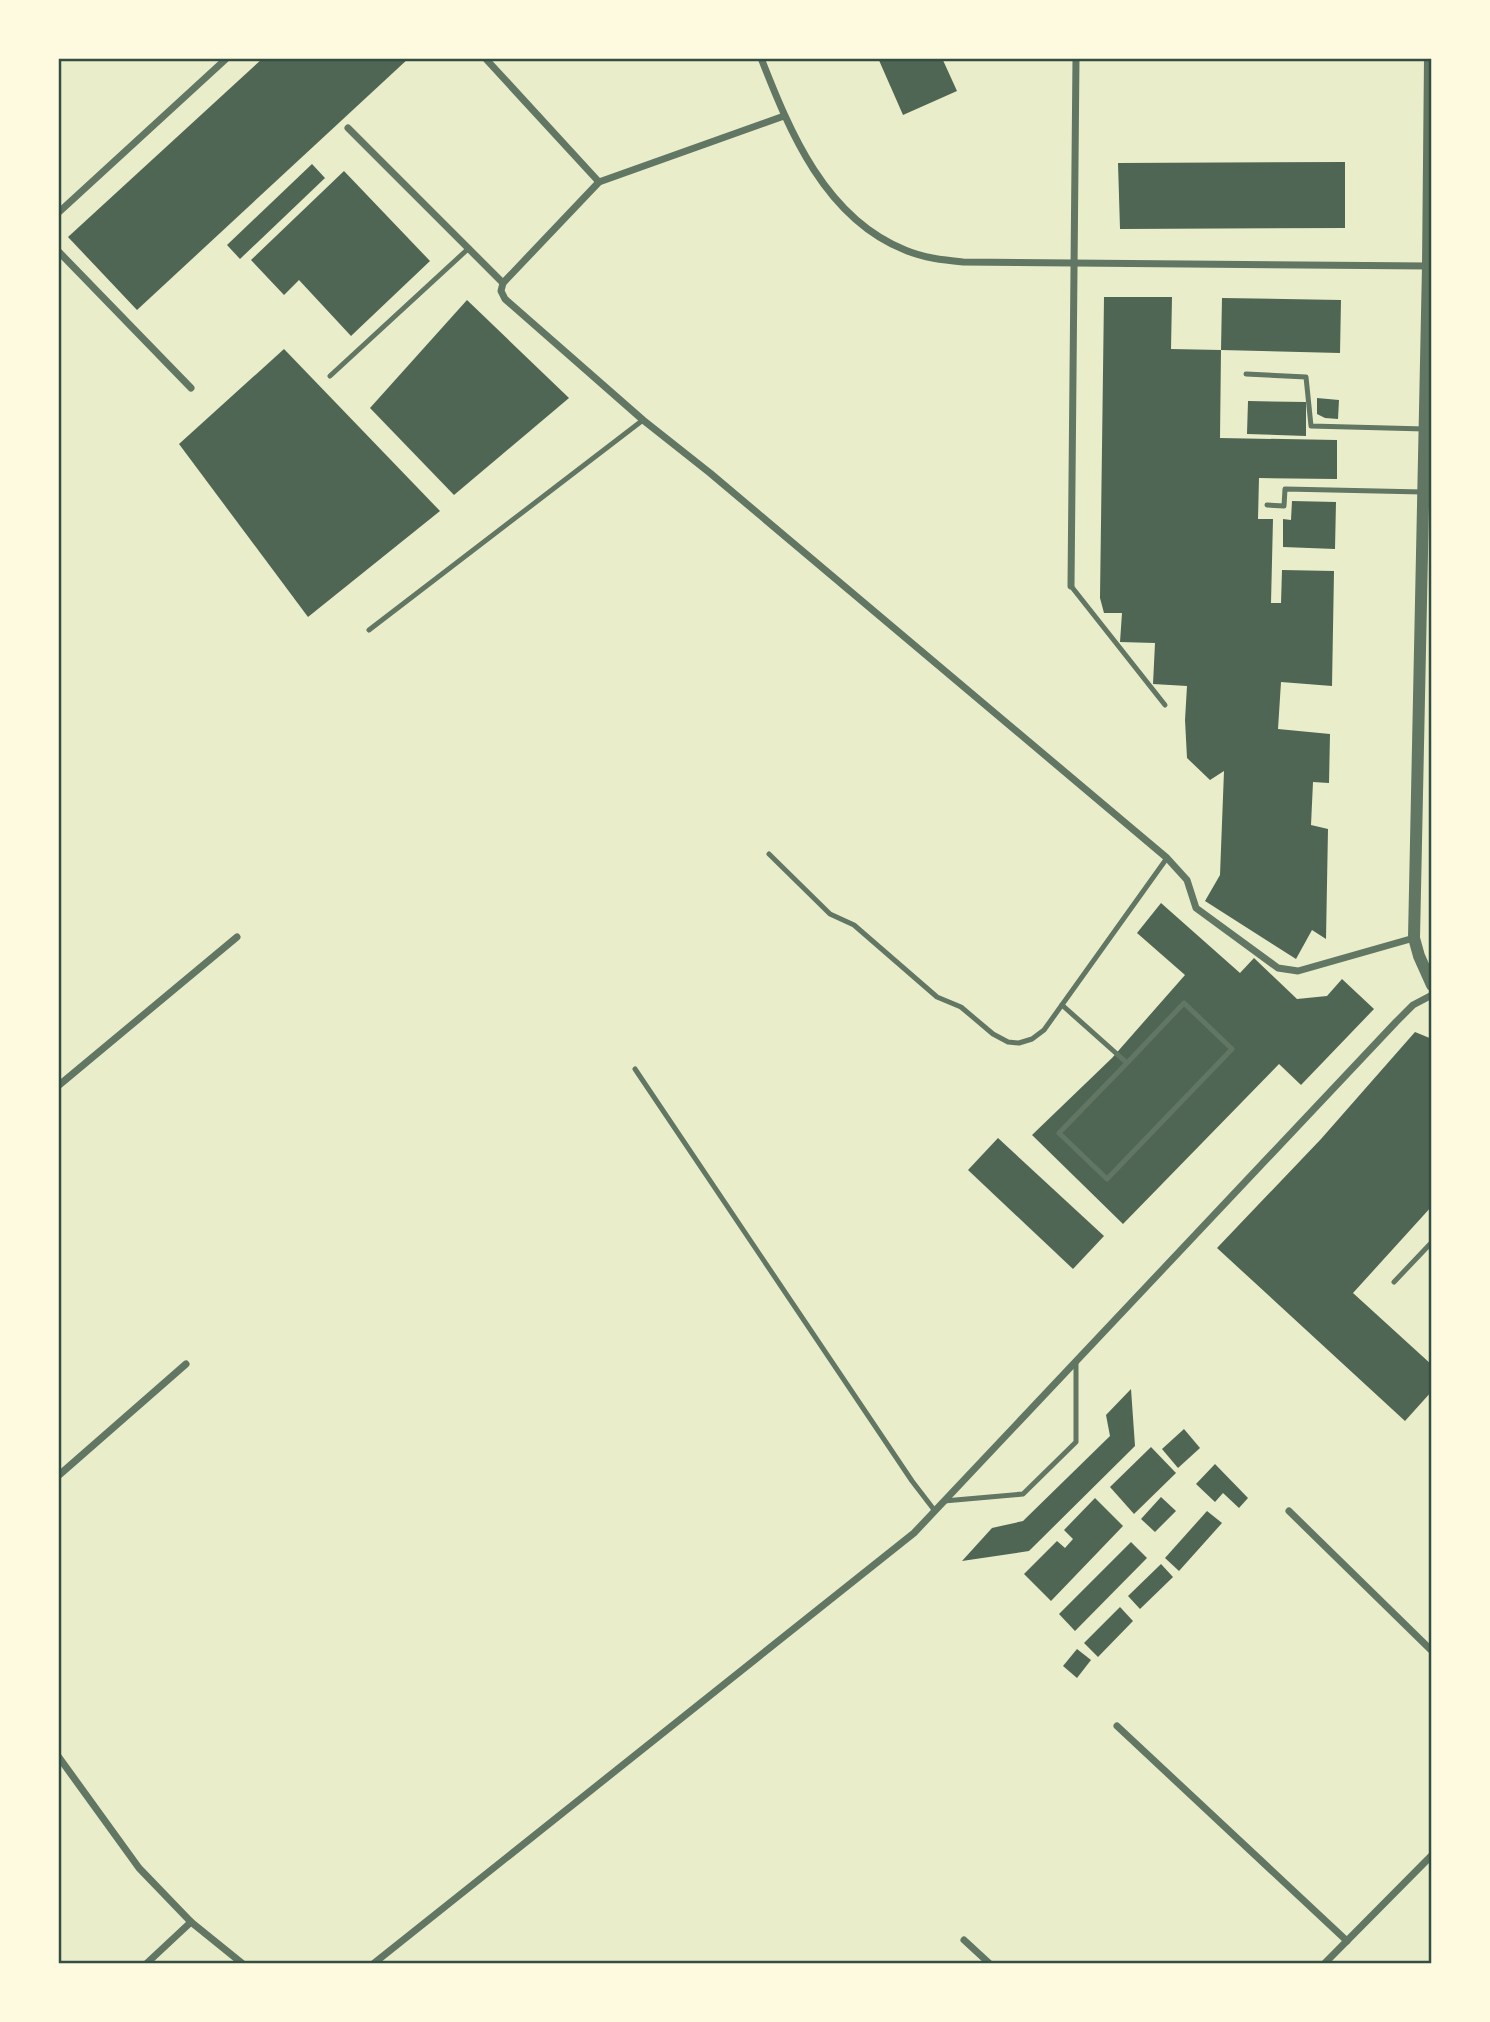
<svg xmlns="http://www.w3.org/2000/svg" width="1490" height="2022" font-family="Spectral,serif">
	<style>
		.building { fill: #4f6655 }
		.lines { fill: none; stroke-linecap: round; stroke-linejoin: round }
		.service { stroke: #617663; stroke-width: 5 }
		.minor { stroke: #617663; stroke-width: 7 }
		.tertiary { stroke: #617663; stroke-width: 12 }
		.neatline { fill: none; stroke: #344e41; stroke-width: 2.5 }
	</style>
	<rect width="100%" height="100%" fill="#e9edc9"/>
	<!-- building -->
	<g class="building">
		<polygon points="263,58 409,58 137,310 68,237"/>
		<polygon points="878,58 942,58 957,91 903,115"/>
		<polygon points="1345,162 1345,228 1120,229 1118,163"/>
		<polygon points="312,164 325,178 240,259 227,245"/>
		<polygon points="344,171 430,261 351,336 299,280 284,295 251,260"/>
		<polygon points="1104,297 1172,297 1171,349 1221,350 1220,438 1337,440 1337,479 1259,478 1258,519 1273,519 1271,603 1281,603 1282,570 1334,571 1332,686 1281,682 1278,729 1330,734 1329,783 1313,782 1311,825 1328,829 1326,939 1312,930 1296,959 1205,901 1220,875 1224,771 1210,780 1187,758 1185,720 1187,686 1153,684 1155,643 1120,642 1122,613 1104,613 1100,598"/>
		<polygon points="1222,298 1341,300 1340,353 1221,350"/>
		<polygon points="467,300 569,398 454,495 370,408"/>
		<polygon points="284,349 440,511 308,617 179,444"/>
		<polygon points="1317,398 1339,400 1338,419 1325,418 1317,414"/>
		<polygon points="1248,401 1306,402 1306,436 1247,434"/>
		<polygon points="1292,501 1336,502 1335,549 1283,547 1283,519 1291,520"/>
		<polygon points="1161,903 1240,973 1254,958 1297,999 1327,996 1342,979 1374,1009 1301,1085 1279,1064 1123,1224 1032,1135 1112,1058 1185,975 1137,933"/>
		<polygon points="1415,1032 1432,1039 1432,1206 1353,1293 1432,1365 1432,1391 1405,1421 1217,1248 1321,1139"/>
		<polygon points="998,1138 1104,1236 1073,1269 968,1170"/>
		<polygon points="1131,1389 1135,1446 1029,1551 962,1561 992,1528 1023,1521 1110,1436 1106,1415"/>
		<polygon points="1184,1429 1200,1448 1178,1468 1162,1449"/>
		<polygon points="1151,1447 1176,1473 1134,1514 1110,1487"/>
		<polygon points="1215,1464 1248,1498 1239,1508 1223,1493 1215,1502 1196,1484"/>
		<polygon points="1161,1497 1176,1511 1155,1532 1141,1519"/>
		<polygon points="1095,1498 1123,1526 1051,1601 1024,1574 1057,1541 1065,1548 1073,1539 1064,1530"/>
		<polygon points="1207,1511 1222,1523 1179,1571 1165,1558"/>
		<polygon points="1131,1542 1147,1558 1075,1631 1059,1614"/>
		<polygon points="1161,1564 1173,1577 1140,1609 1128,1596"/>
		<polygon points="1120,1607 1133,1621 1098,1657 1084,1643"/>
		<polygon points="1077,1649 1091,1660 1077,1678 1063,1666"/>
	</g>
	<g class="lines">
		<!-- service -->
		<g class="service">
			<polyline points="1246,374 1306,377 1311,426 1425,429"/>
			<polyline points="330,376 469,248"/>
			<polyline points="1267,505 1284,506 1285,489 1423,492"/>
			<polyline points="1071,586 1165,705"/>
			<polyline points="369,630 643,420"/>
			<polyline points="769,854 830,914 854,925 937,997 961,1007 993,1034 1008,1042 1019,1043 1032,1039 1044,1030 1167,858"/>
			<polyline points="1062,1005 1127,1063 1184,1003 1232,1049 1107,1179 1059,1133 1127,1063"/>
			<polyline points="635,1069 912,1481 935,1511"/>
			<polyline points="1394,1282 1432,1242"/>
			<polyline points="944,1501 1023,1494 1076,1442 1076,1362"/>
		</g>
		<!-- minor -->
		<g class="minor">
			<polyline points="485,58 599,182"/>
			<path d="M761,58c29,74 64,160 144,192 19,8 38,10 58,12l465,4"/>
			<polyline points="784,116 599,182 503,283 501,291 505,299 643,420 710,473 1167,858 1187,880 1196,908 1278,968 1298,971 1414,938"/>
			<polyline points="348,128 503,283"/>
			<polyline points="58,213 227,58"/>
			<polyline points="58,251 191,388"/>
			<polyline points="1071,586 1076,58"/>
			<polyline points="58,1086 237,937"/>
			<polyline points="58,1476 186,1364"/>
			<polyline points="1289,1511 1432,1651"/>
			<polyline points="1117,1726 1347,1941"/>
			<polyline points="58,1756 139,1868 191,1922 243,1964"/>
			<polyline points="964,1940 990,1964"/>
			<polyline points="146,1964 191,1922"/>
			<polyline points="373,1964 914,1533 1396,1022 1413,1005 1432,995"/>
			<polyline points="1324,1964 1432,1855"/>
		</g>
		<!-- tertiary -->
		<polyline class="tertiary" points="1430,58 1428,266 1414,938 1419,956 1432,985"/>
	</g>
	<!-- border -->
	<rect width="1490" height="2022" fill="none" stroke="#fefae0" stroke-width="119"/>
	<rect x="60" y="60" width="1370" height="1902" class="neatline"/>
</svg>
